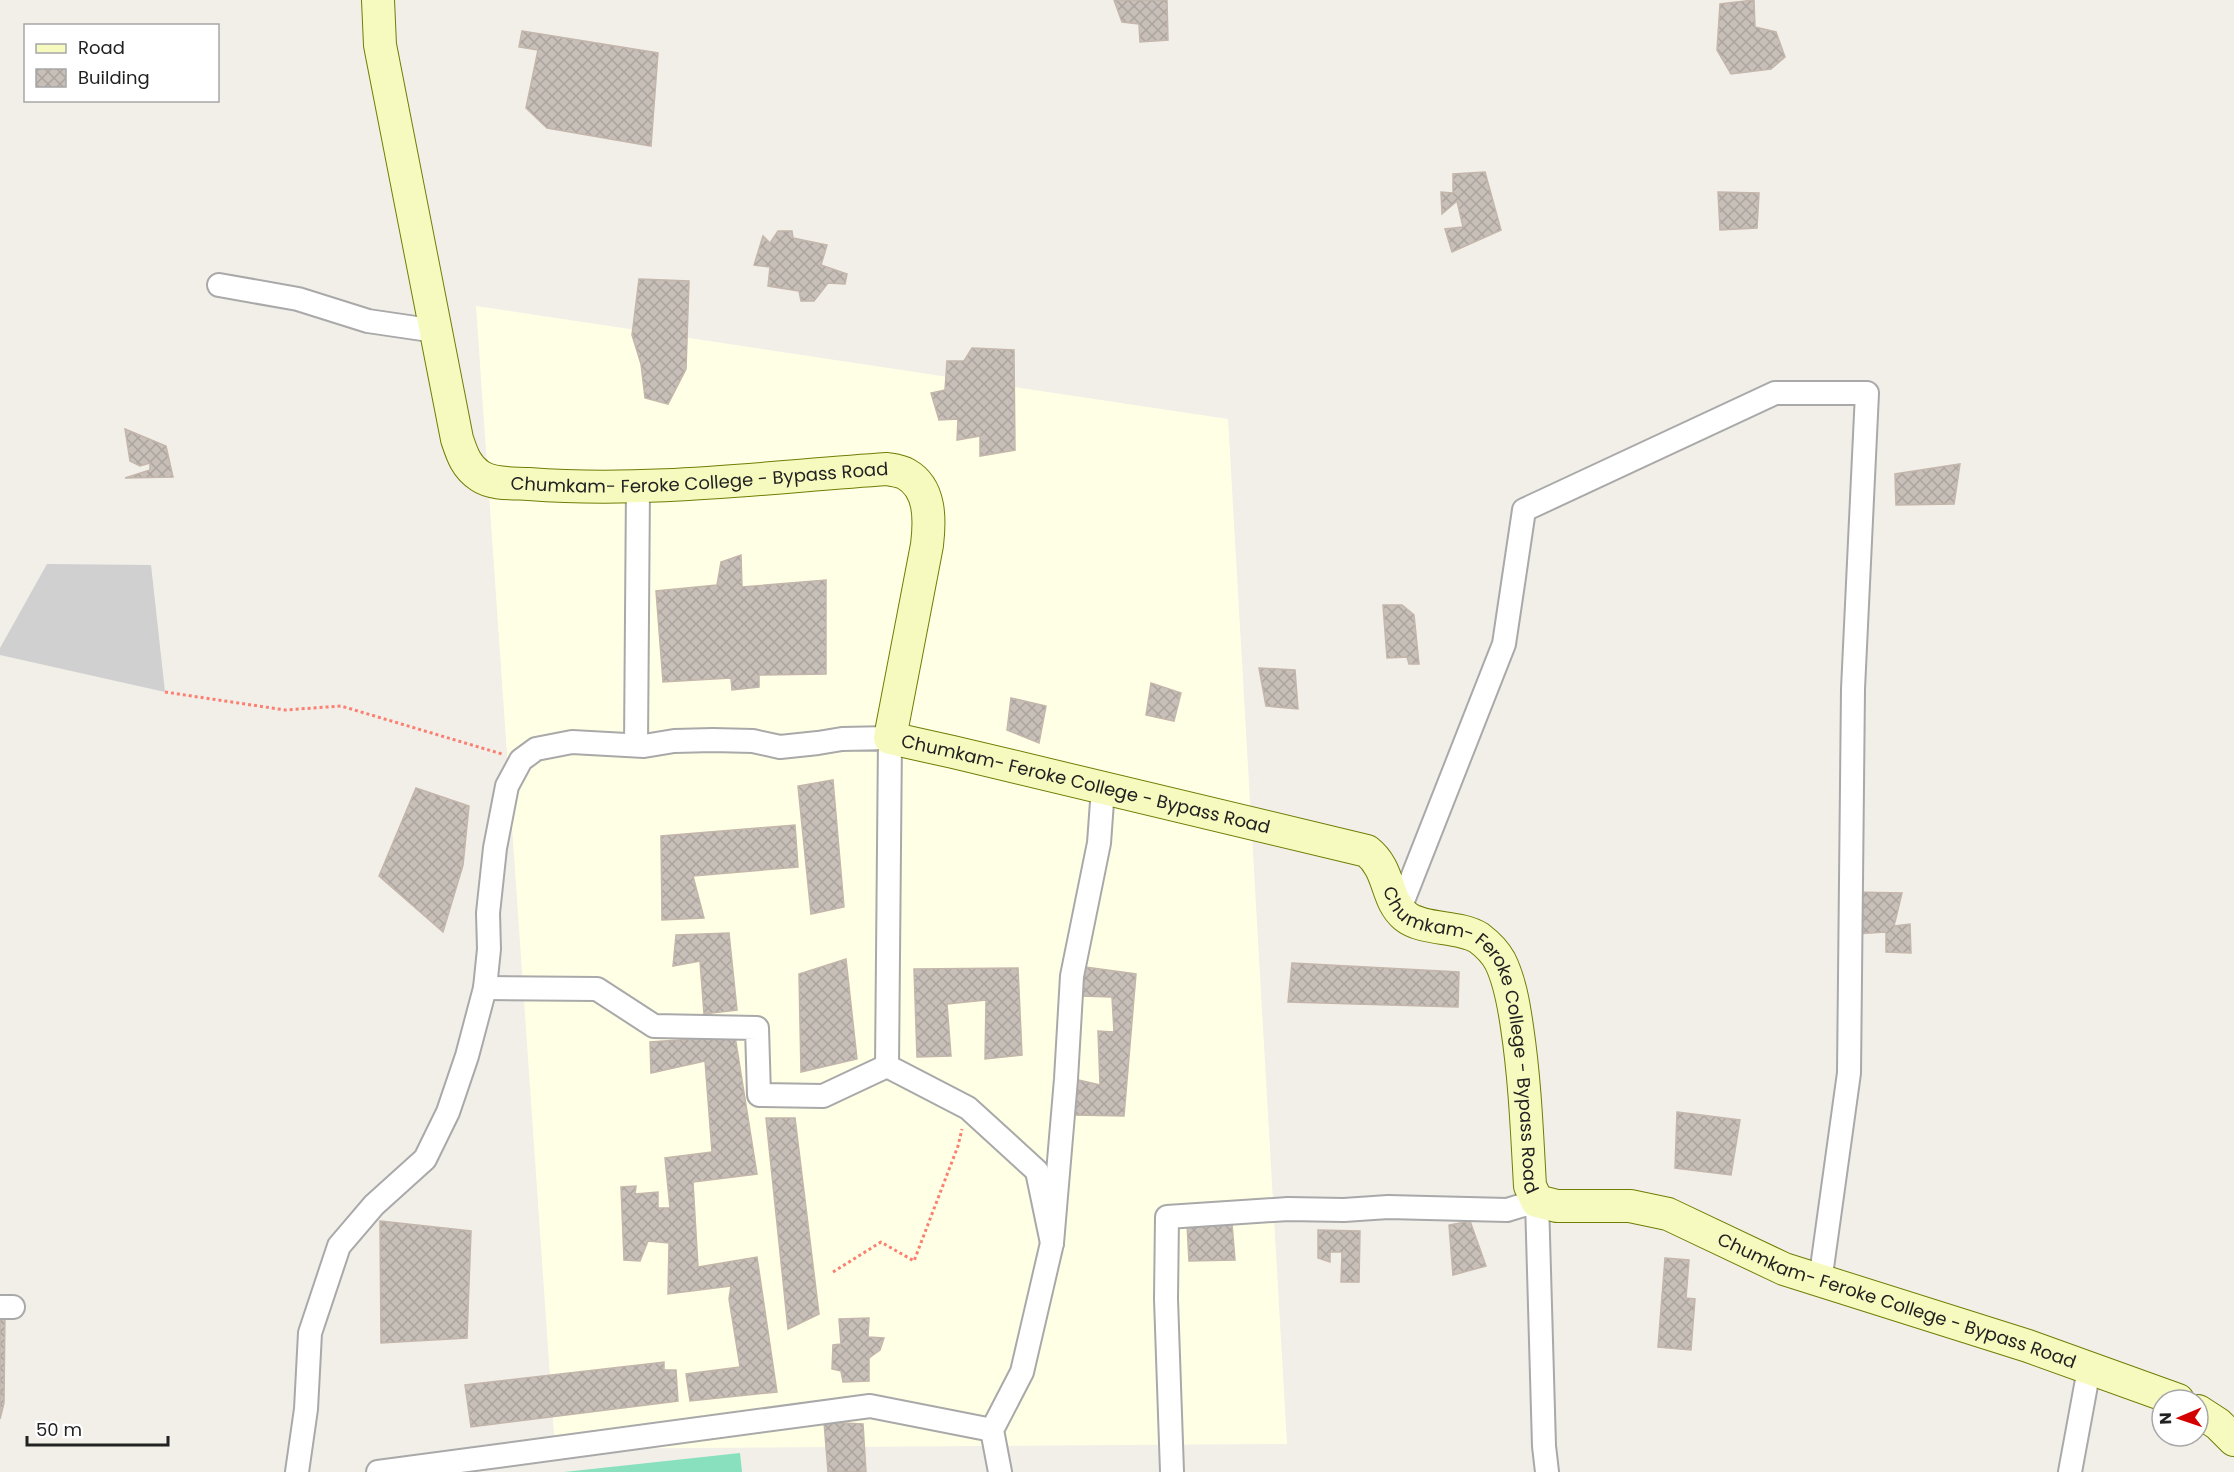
<svg xmlns="http://www.w3.org/2000/svg" width="2234" height="1472" font-family="Poppins,sans-serif">
	<style>
		.education { fill: #ffffe5 }
		.religious { fill: #d0d0d0 }
		.pitch { fill: #88e0be }
		.building { fill: url(#building-cross-hatch); stroke: #c4b6ab; stroke-width: 1.5 }
		.lines { fill: none; stroke-linecap: round; stroke-linejoin: round }
		.minor-casing { stroke: #a9a9a9; stroke-width: 26 }
		.secondary-casing { stroke: #707d05; stroke-width: 34 }
		.path { stroke: #fa8072; stroke-width: 3; stroke-dasharray: 3 3; stroke-linecap: butt }
		.minor { stroke: #fff; stroke-width: 22 }
		.secondary { stroke: #f7fabf; stroke-width: 32 }
		.labels { text-anchor: middle; stroke-width: 4.5; stroke-linejoin: round; paint-order: stroke }
		.street-label { font-size: 18px; fill: #222; stroke: #fff }
	</style>
	<defs>
		<pattern id="building-cross-hatch" width="8" height="8" patternUnits="userSpaceOnUse" patternTransform="scale(1.5)"><rect width="8" height="8" fill="#c7bfb8"/><path d="M0 0l8 8M0 8l8-8" fill="none" stroke="#aba49e"/></pattern>
	</defs>
	<rect width="100%" height="100%" fill="#f2efe9"/>
	<!-- education -->
	<polygon class="education" points="476,306 1228,419 1287,1444 555,1449"/>
	<!-- religious -->
	<polygon class="religious" points="47,564 151,565 165,692 0,655 0,648"/>
	<!-- pitch -->
	<polygon class="pitch" points="740,1453 742,1472 564,1472"/>
	<!-- building -->
	<g class="building">
		<polygon points="1114,0 1167,0 1168,40 1140,42 1139,24 1122,22"/>
		<polygon points="1754,0 1755,27 1776,32 1785,57 1771,69 1731,74 1717,50 1720,4"/>
		<polygon points="522,31 658,53 651,146 547,128 526,108 538,50 519,47"/>
		<polygon points="1485,172 1501,230 1452,252 1445,229 1463,227 1457,201 1442,214 1441,192 1453,193 1453,174"/>
		<polygon points="1718,192 1759,193 1757,228 1720,230"/>
		<polygon points="778,231 792,231 793,238 827,245 821,265 847,274 845,284 828,283 814,301 801,301 799,291 768,286 770,267 754,265 763,236 770,243"/>
		<polygon points="639,279 689,281 686,369 668,404 645,398 641,364 632,335"/>
		<polygon points="972,348 1014,350 1015,450 980,456 980,436 957,440 958,419 939,420 931,393 945,390 947,361 964,361"/>
		<polygon points="125,429 166,446 173,477 125,478 150,470 150,463 140,466 130,461"/>
		<polygon points="1960,464 1954,504 1896,505 1895,474"/>
		<polygon points="741,555 742,587 826,580 826,674 759,675 759,687 732,690 731,678 663,682 656,591 717,585 721,562"/>
		<polygon points="1383,605 1402,605 1414,615 1419,664 1409,664 1407,657 1387,658"/>
		<polygon points="1259,668 1295,670 1298,709 1266,706"/>
		<polygon points="1151,683 1181,693 1174,721 1146,715"/>
		<polygon points="1011,698 1046,706 1039,743 1007,730"/>
		<polygon points="833,780 844,907 811,914 798,786"/>
		<polygon points="416,788 469,806 463,865 443,932 379,876"/>
		<polygon points="795,825 798,867 693,876 704,918 662,920 661,836"/>
		<polygon points="1852,892 1902,893 1894,926 1910,924 1911,953 1886,952 1886,932 1854,934"/>
		<polygon points="729,933 737,1010 704,1014 700,961 673,966 676,935"/>
		<polygon points="846,959 857,1059 801,1072 799,974"/>
		<polygon points="1292,963 1459,972 1458,1007 1288,1002"/>
		<polygon points="1085,967 1136,974 1124,1116 1074,1115 1074,1079 1100,1085 1098,1031 1114,1032 1112,997 1081,996"/>
		<polygon points="1018,968 1022,1055 985,1059 986,1000 947,1004 951,1056 917,1057 914,969"/>
		<polygon points="735,1036 757,1174 693,1182 698,1267 757,1257 777,1392 690,1401 686,1374 740,1367 729,1299 731,1286 668,1294 669,1243 648,1241 640,1261 624,1260 621,1187 636,1186 635,1194 658,1192 658,1208 670,1208 665,1158 712,1152 705,1061 651,1073 650,1042"/>
		<polygon points="1677,1112 1740,1120 1731,1175 1675,1168"/>
		<polygon points="766,1118 795,1118 819,1314 788,1329"/>
		<polygon points="380,1221 471,1231 467,1338 381,1343"/>
		<polygon points="1470,1221 1486,1266 1453,1275 1449,1225"/>
		<polygon points="1187,1224 1232,1224 1235,1260 1189,1261"/>
		<polygon points="1318,1230 1360,1231 1359,1282 1341,1282 1342,1252 1330,1252 1330,1262 1318,1258"/>
		<polygon points="1665,1258 1689,1260 1686,1298 1695,1299 1691,1350 1658,1347"/>
		<polygon points="0,1312 5,1312 4,1403 0,1419"/>
		<polygon points="869,1318 868,1337 884,1338 880,1350 869,1358 869,1381 843,1382 841,1371 832,1369 833,1345 841,1344 839,1319"/>
		<polygon points="664,1362 664,1370 676,1370 678,1401 471,1427 465,1385"/>
		<polygon points="824,1422 863,1424 866,1472 828,1472"/>
	</g>
	<g class="lines">
		<defs>
			<g id="minor">
				<polyline points="219,285 298,299 368,321 436,331"/>
				<polyline points="636,745 638,486"/>
				<polyline points="1399,911 1504,644 1524,510 1775,393 1867,393 1853,689 1849,1073 1820,1282"/>
				<polyline points="485,988 597,989 654,1026 757,1028 759,1095 823,1096 887,1066"/>
				<polyline points="0,1307 13,1307"/>
				<polyline points="297,1472 306,1409 310,1333 339,1246 374,1205 425,1159 448,1112 467,1056 485,988 489,949 488,913 495,848 507,786 521,760 536,749 572,742 644,746 674,741 713,740 753,741 780,747 818,743 842,739 890,738 887,1066 968,1108 1037,1171 1052,1243"/>
				<polyline points="378,1472 870,1406 992,1430"/>
				<polyline points="1000,1472 992,1430 1022,1372 1052,1243 1066,1079 1072,976 1099,843 1103,788"/>
				<polyline points="1172,1472 1166,1299 1167,1217 1288,1209 1344,1210 1388,1207 1507,1210 1537,1201 1544,1446 1547,1472"/>
				<polyline points="2070,1472 2089,1369"/>
			</g>
			<g id="secondary">
				<path id="s1" d="M378,0l2,45 77,394c5,15 9,28 23,37 13,9 34,7 49,8 119,9 239,-7 358,-15 6,1 14,2 19,5 25,14 24,46 21,71l-37,193 63,14 414,99c24,19 18,48 38,65 18,15 54,9 74,22 8,6 16,14 21,23 10,20 14,45 17,66 8,53 10,106 13,159l7,15 20,5h73l38,8 116,55 244,77 150,54"/>
				<polyline points="2198,1411 2218,1424 2234,1440"/>
			</g>
		</defs>
		<!-- minor casing -->
		<use href="#minor" class="minor-casing"/>
		<!-- secondary casing -->
		<use href="#secondary" class="secondary-casing"/>
		<!-- path -->
		<g class="path">
			<polyline points="165,692 285,710 341,706 502,754"/>
			<polyline points="833,1272 881,1242 914,1261 958,1146 962,1129"/>
		</g>
		<!-- minor -->
		<use href="#minor" class="minor"/>
		<!-- secondary -->
		<use href="#secondary" class="secondary"/>
	</g>
	<g class="labels">
		<!-- street labels -->
		<g class="street-label">
			<text dy="6" stroke="none"><textPath href="#s1" startOffset="712">Chumkam- Feroke College - Bypass Road</textPath></text>
			<text dy="6" stroke="none"><textPath href="#s1" startOffset="1396">Chumkam- Feroke College - Bypass Road</textPath></text>
			<text dy="6" stroke="none"><textPath href="#s1" startOffset="1917">Chumkam- Feroke College - Bypass Road</textPath></text>
			<text dy="6" stroke="none"><textPath href="#s1" startOffset="2493">Chumkam- Feroke College - Bypass Road</textPath></text>
		</g>
	</g>
	<!-- legend -->
	<rect x="24" y="24" width="195" height="78" fill="#ffffff" stroke="#a7a7a7" stroke-width="1.5"/>
	<rect x="36" y="44" width="30" height="9" fill="#f7fabf" stroke="#a7a7a7" stroke-width="1.5"/>
	<text x="78" y="54" font-size="18" fill="#222222">Road</text>
	<rect x="36" y="69" width="30" height="18" fill="url(#building-cross-hatch)" stroke="#a7a7a7" stroke-width="1.5"/>
	<text x="78" y="84" font-size="18" fill="#222222">Building</text>
	<!-- north arrow -->
	<g transform="translate(2180 1418) rotate(268)"><circle r="28" fill="#ffffff" stroke="#a7a7a7" stroke-width="1.5"/>
	<path d="M0-4.5L10 22L0 15L-10 22Z" fill="#d40000"/>
	<text y="-9" font-size="16" font-weight="bold" text-anchor="middle" fill="#222222">N</text>
	</g>
	<!-- scale -->
	<path d="M27 1436v9h141v-9" fill="none" stroke="#222222" stroke-width="3"/>
	<text x="36" y="1436" font-size="18" fill="#222222" stroke="#ffffff" stroke-width="4.5" paint-order="stroke">50 m</text>
</svg>
